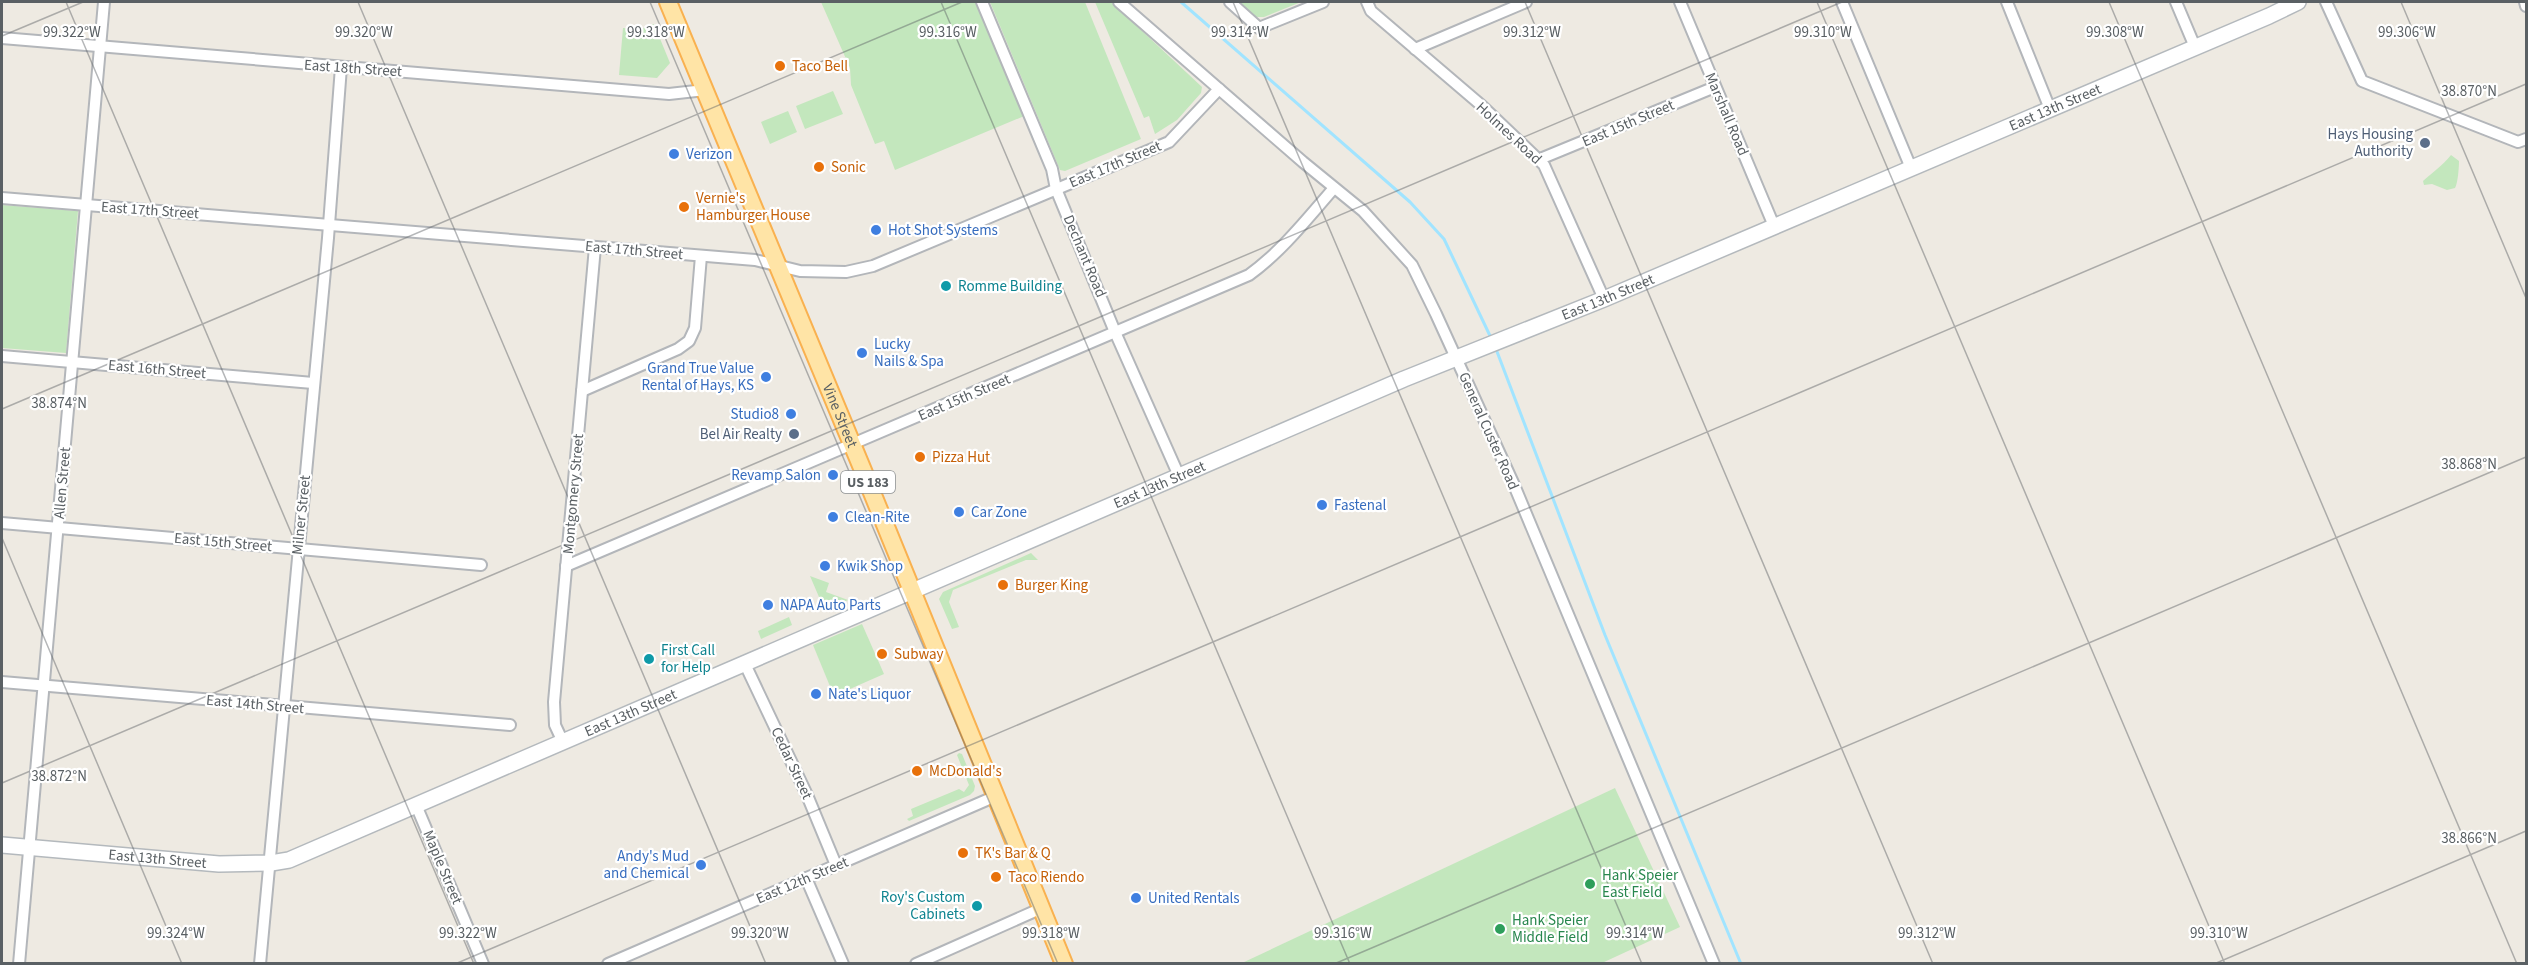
<svg xmlns="http://www.w3.org/2000/svg" width="2528" height="965" font-family="'Source Sans 3',sans-serif">
	<style>
		.green { fill: #c3e7bd }
		.lines { fill: none; stroke-linecap: round; stroke-linejoin: round }
		.stream { stroke: #a1e4ff; stroke-width: 3 }
		.street-casing { stroke: #b3b6ba; stroke-width: 14 }
		.secondary-casing { stroke: #b4b9bd; stroke-width: 18 }
		.primary-casing { stroke: #f9b150; stroke-width: 20 }
		.street { stroke: #fff; stroke-width: 10 }
		.secondary { stroke: #fff; stroke-width: 15 }
		.primary { stroke: #ffe4a6; stroke-width: 16 }
		.ticks { fill: none; stroke: #5a6064; stroke-width: 1.5; stroke-opacity: 0.45 }
		.food-dot { fill: #e8710a; stroke: #fff; stroke-width: 2 }
		.service-dot { fill: #5c6f8a; stroke: #fff; stroke-width: 2 }
		.shop-dot { fill: #3f7fe0; stroke: #fff; stroke-width: 2 }
		.culture-dot { fill: #0f9aa8; stroke: #fff; stroke-width: 2 }
		.leisure-dot { fill: #2e9e5b; stroke: #fff; stroke-width: 2 }
		.labels { text-anchor: middle; stroke-width: 4.5; stroke-linejoin: round; paint-order: stroke }
		.shield { fill: #fff; stroke: #8c9092; stroke-width: 1.5 }
		.shield-label { font-size: 14px; font-weight: bold; fill: #5a6064 }
		.food-label { font-size: 15px; fill: #c56008; stroke: #fff; text-anchor: start }
		.street-label { font-size: 15px; fill: #5a6064; stroke: #fff }
		.service-label { font-size: 15px; fill: #4e5e75; stroke: #fff; text-anchor: end }
		.shop-label { font-size: 15px; fill: #366cbe; stroke: #fff; text-anchor: start }
		.culture-label { font-size: 15px; fill: #0d838f; stroke: #fff; text-anchor: start }
		.leisure-label { font-size: 15px; fill: #27864d; stroke: #fff; text-anchor: start }
		.ticks-label { font-size: 15px; text-anchor: middle; fill: #5a6064; stroke: #fff; stroke-width: 4.5; stroke-linejoin: round; paint-order: stroke }
	</style>
	<rect width="100%" height="100%" fill="#eeeae2"/>
	<!-- green -->
	<g class="green">
		<polygon points="821,2 982,2 1029,114 895,170 884,141 875,144 851,85 850,68"/>
		<polygon points="990,2 1085,2 1141,139 1065,171 1060,170"/>
		<polygon points="1095,2 1111,2 1202,87 1201,93 1177,120 1155,134 1149,116 1144,118"/>
		<polygon points="1238,2 1301,2 1264,17 1256,17"/>
		<polygon points="654,24 670,63 657,78 619,75 623,28 641,29"/>
		<polygon points="833,91 843,114 805,129 796,106"/>
		<polygon points="788,111 797,132 770,144 761,122"/>
		<path d="M2451,155l8,6c0,6 -1,22 -4,27l-8,2 -15,-6 -8,1 -1,-4c10,-9 19,-15 28,-26z"/>
		<polygon points="2,205 78,211 66,353 2,348"/>
		<polygon points="1031,553 1038,560 1026,560 953,590 949,602 959,627 952,629 939,599 943,592"/>
		<polygon points="810,576 829,583 826,592 848,600 825,611"/>
		<polygon points="789,617 792,625 761,639 758,631"/>
		<polygon points="862,624 884,674 834,696 813,645"/>
		<polygon points="959,753 962,754 975,786 974,791 970,795 909,821 907,819 913,816 911,809 959,789 964,792 969,785 957,755"/>
		<polygon points="1615,788 1680,927 1602,963 1242,963"/>
	</g>
	<g class="lines">
		<!-- stream -->
		<g class="stream">
			<polyline points="1181,2 1410,202 1444,239 1492,340"/>
			<polyline points="1496,349 1605,635 1741,964"/>
		</g>
		<defs>
			<g id="street">
				<polyline points="982,2 1052,169 1056,189 1115,332 1179,476"/>
				<polyline points="1119,2 1303,162 1363,211 1412,265 1436,314 1514,485 1714,964"/>
				<polyline points="1230,2 1259,28 1323,2"/>
				<polyline points="1367,2 1371,11 1481,105 1544,165 1604,299"/>
				<polyline points="1680,2 1774,226"/>
				<polyline points="1842,2 1911,168"/>
				<polyline points="2007,2 2050,109"/>
				<polyline points="2176,2 2195,47"/>
				<polyline points="2326,2 2362,81 2518,142 2526,139"/>
				<polyline points="2525,2 2526,6"/>
				<polyline points="2,38 669,94 705,90"/>
				<polyline points="1415,49 1526,2"/>
				<polyline points="1540,159 1715,87"/>
				<polyline points="2,198 755,260 800,271 846,272 873,266 1169,142 1219,89"/>
				<polyline points="2,356 313,383"/>
				<polyline points="582,391 678,349 689,341 695,328 701,256"/>
				<polyline points="2,523 481,565"/>
				<path d="M566,566l683,-291c33,-24 58,-56 85,-87"/>
				<polyline points="744,662 807,795 836,865"/>
				<polyline points="2,682 510,725"/>
				<polyline points="562,740 555,725 554,702 595,247"/>
				<polyline points="416,805 483,964"/>
				<polyline points="806,878 843,964"/>
				<polyline points="19,964 104,2"/>
				<polyline points="260,964 328,238 341,67"/>
				<polyline points="608,964 996,796"/>
				<polyline points="916,964 1042,908"/>
			</g>
			<g id="secondary">
				<path id="s1" d="M2,845l217,19 52,-1 18,-3 1115,-481 200,-80 665,-283 29,-14"/>
			</g>
			<g id="primary">
				<path id="s2" d="M668,2l194,466 202,496"/>
			</g>
		</defs>
		<!-- street casing -->
		<use href="#street" class="street-casing"/>
		<!-- secondary casing -->
		<use href="#secondary" class="secondary-casing"/>
		<!-- primary casing -->
		<use href="#primary" class="primary-casing"/>
		<!-- street -->
		<use href="#street" class="street"/>
		<!-- secondary -->
		<use href="#secondary" class="secondary"/>
		<!-- primary -->
		<use href="#primary" class="primary"/>
	</g>
	<!-- ticks -->
	<path class="ticks" d="M66,2l408,962M358,2l408,962M650,2l408,962M941,2l409,962M1233,2l409,962M1525,2l408,962M1817,2l408,962M2109,2l408,962M2401,2l125,296M2,36l81,-34M2,409l960,-407M2,538l180,426M2,783l1840,-781M455,964l2071,-880M1334,964l1192,-507M2214,964l312,-133"/>
	<!-- markers -->
	<g class="food-dot">
		<circle cx="780" cy="66" r="6"/>
		<circle cx="819" cy="167" r="6"/>
		<circle cx="684" cy="207" r="6"/>
		<circle cx="920" cy="457" r="6"/>
		<circle cx="1003" cy="585" r="6"/>
		<circle cx="882" cy="654" r="6"/>
		<circle cx="917" cy="771" r="6"/>
		<circle cx="963" cy="853" r="6"/>
		<circle cx="996" cy="877" r="6"/>
	</g>
	<g class="service-dot">
		<circle cx="2425" cy="143" r="6"/>
		<circle cx="794" cy="434" r="6"/>
	</g>
	<g class="shop-dot">
		<circle cx="674" cy="154" r="6"/>
		<circle cx="876" cy="230" r="6"/>
		<circle cx="862" cy="353" r="6"/>
		<circle cx="766" cy="377" r="6"/>
		<circle cx="791" cy="414" r="6"/>
		<circle cx="833" cy="475" r="6"/>
		<circle cx="1322" cy="505" r="6"/>
		<circle cx="959" cy="512" r="6"/>
		<circle cx="833" cy="517" r="6"/>
		<circle cx="825" cy="566" r="6"/>
		<circle cx="768" cy="605" r="6"/>
		<circle cx="816" cy="694" r="6"/>
		<circle cx="701" cy="865" r="6"/>
		<circle cx="1136" cy="898" r="6"/>
	</g>
	<g class="culture-dot">
		<circle cx="946" cy="286" r="6"/>
		<circle cx="649" cy="659" r="6"/>
		<circle cx="977" cy="906" r="6"/>
	</g>
	<g class="leisure-dot">
		<circle cx="1590" cy="884" r="6"/>
		<circle cx="1500" cy="929" r="6"/>
	</g>
	<g class="labels">
		<!-- shield labels -->
		<rect class="shield" x="841" y="471" width="54" height="22" rx="4.5"/>
		<g class="shield-label">
			<text x="868" y="487">US 183</text>
		</g>
		<!-- food labels -->
		<g class="food-label">
			<text x="792" y="71">Taco Bell</text>
			<text x="831" y="172">Sonic</text>
			<text x="696" y="203">Vernie's<tspan x="696" dy="17">Hamburger House</tspan></text>
			<text x="932" y="462">Pizza Hut</text>
			<text x="1015" y="590">Burger King</text>
			<text x="894" y="659">Subway</text>
			<text x="929" y="776">McDonald's</text>
			<text x="975" y="858">TK's Bar &amp; Q</text>
			<text x="1008" y="882">Taco Riendo</text>
		</g>
		<!-- street labels -->
		<g class="street-label">
			<text transform="translate(353 68) rotate(4)" y="5">East 18th Street</text>
			<text dy="5" stroke="none"><textPath href="#s1" startOffset="2208">East 13th Street</textPath></text>
			<text transform="translate(1727 114) rotate(67)" y="5">Marshall Road</text>
			<text transform="translate(1628 123) rotate(-23)" y="5">East 15th Street</text>
			<text transform="translate(1509 133) rotate(43)" y="5">Holmes Road</text>
			<text transform="translate(1115 164) rotate(-23)" y="5">East 17th Street</text>
			<text transform="translate(150 210) rotate(4)" y="5">East 17th Street</text>
			<text transform="translate(634 250) rotate(5)" y="5">East 17th Street</text>
			<text transform="translate(1085 256) rotate(67)" y="5">Dechant Road</text>
			<text dy="5" stroke="none"><textPath href="#s1" startOffset="1722">East 13th Street</textPath></text>
			<text transform="translate(157 369) rotate(5)" y="5">East 16th Street</text>
			<text transform="translate(964 397) rotate(-23)" y="5">East 15th Street</text>
			<text dy="5" stroke="none"><textPath href="#s2" startOffset="448">Vine Street</textPath></text>
			<text transform="translate(1489 431) rotate(66)" y="5">General Custer Road</text>
			<text transform="translate(62 483) rotate(-85)" y="5">Allen Street</text>
			<text dy="5" stroke="none"><textPath href="#s1" startOffset="1236">East 13th Street</textPath></text>
			<text transform="translate(573 494) rotate(-85)" y="5">Montgomery Street</text>
			<text transform="translate(301 515) rotate(-84)" y="5">Milner Street</text>
			<text transform="translate(223 542) rotate(5)" y="5">East 15th Street</text>
			<text transform="translate(255 704) rotate(5)" y="5">East 14th Street</text>
			<text dy="5" stroke="none"><textPath href="#s1" startOffset="660">East 13th Street</textPath></text>
			<text transform="translate(792 763) rotate(65)" y="5">Cedar Street</text>
			<text dy="5" stroke="none"><textPath href="#s1" startOffset="156">East 13th Street</textPath></text>
			<text transform="translate(443 867) rotate(67)" y="5">Maple Street</text>
			<text transform="translate(802 880) rotate(-23)" y="5">East 12th Street</text>
		</g>
		<!-- service labels -->
		<g class="service-label">
			<text x="2413" y="139">Hays Housing<tspan x="2413" dy="17">Authority</tspan></text>
			<text x="782" y="439">Bel Air Realty</text>
		</g>
		<!-- shop labels -->
		<g class="shop-label">
			<text x="686" y="159">Verizon</text>
			<text x="888" y="235">Hot Shot Systems</text>
			<text x="874" y="349">Lucky<tspan x="874" dy="17">Nails &amp; Spa</tspan></text>
			<text x="754" y="373" text-anchor="end">Grand True Value<tspan x="754" dy="17">Rental of Hays, KS</tspan></text>
			<text x="779" y="419" text-anchor="end">Studio8</text>
			<text x="821" y="480" text-anchor="end">Revamp Salon</text>
			<text x="1334" y="510">Fastenal</text>
			<text x="971" y="517">Car Zone</text>
			<text x="845" y="522">Clean-Rite</text>
			<text x="837" y="571">Kwik Shop</text>
			<text x="780" y="610">NAPA Auto Parts</text>
			<text x="828" y="699">Nate's Liquor</text>
			<text x="689" y="861" text-anchor="end">Andy's Mud<tspan x="689" dy="17">and Chemical</tspan></text>
			<text x="1148" y="903">United Rentals</text>
		</g>
		<!-- culture labels -->
		<g class="culture-label">
			<text x="958" y="291">Romme Building</text>
			<text x="661" y="655">First Call<tspan x="661" dy="17">for Help</tspan></text>
			<text x="965" y="902" text-anchor="end">Roy's Custom<tspan x="965" dy="17">Cabinets</tspan></text>
		</g>
		<!-- leisure labels -->
		<g class="leisure-label">
			<text x="1602" y="880">Hank Speier<tspan x="1602" dy="17">East Field</tspan></text>
			<text x="1512" y="925">Hank Speier<tspan x="1512" dy="17">Middle Field</tspan></text>
		</g>
	</g>
	<g class="ticks-label">
		<text x="72" y="37">99.322°W</text>
		<text x="364" y="37">99.320°W</text>
		<text x="656" y="37">99.318°W</text>
		<text x="948" y="37">99.316°W</text>
		<text x="1240" y="37">99.314°W</text>
		<text x="1532" y="37">99.312°W</text>
		<text x="1823" y="37">99.310°W</text>
		<text x="2115" y="37">99.308°W</text>
		<text x="2407" y="37">99.306°W</text>
		<text x="2469" y="96">38.870°N</text>
		<text x="59" y="408">38.874°N</text>
		<text x="2469" y="469">38.868°N</text>
		<text x="59" y="781">38.872°N</text>
		<text x="2469" y="843">38.866°N</text>
		<text x="176" y="938">99.324°W</text>
		<text x="468" y="938">99.322°W</text>
		<text x="760" y="938">99.320°W</text>
		<text x="1051" y="938">99.318°W</text>
		<text x="1343" y="938">99.316°W</text>
		<text x="1635" y="938">99.314°W</text>
		<text x="1927" y="938">99.312°W</text>
		<text x="2219" y="938">99.310°W</text>
	</g>
	<!-- border -->
	<rect width="2528" height="965" fill="none" stroke="#5a6064" stroke-width="6"/>
</svg>
